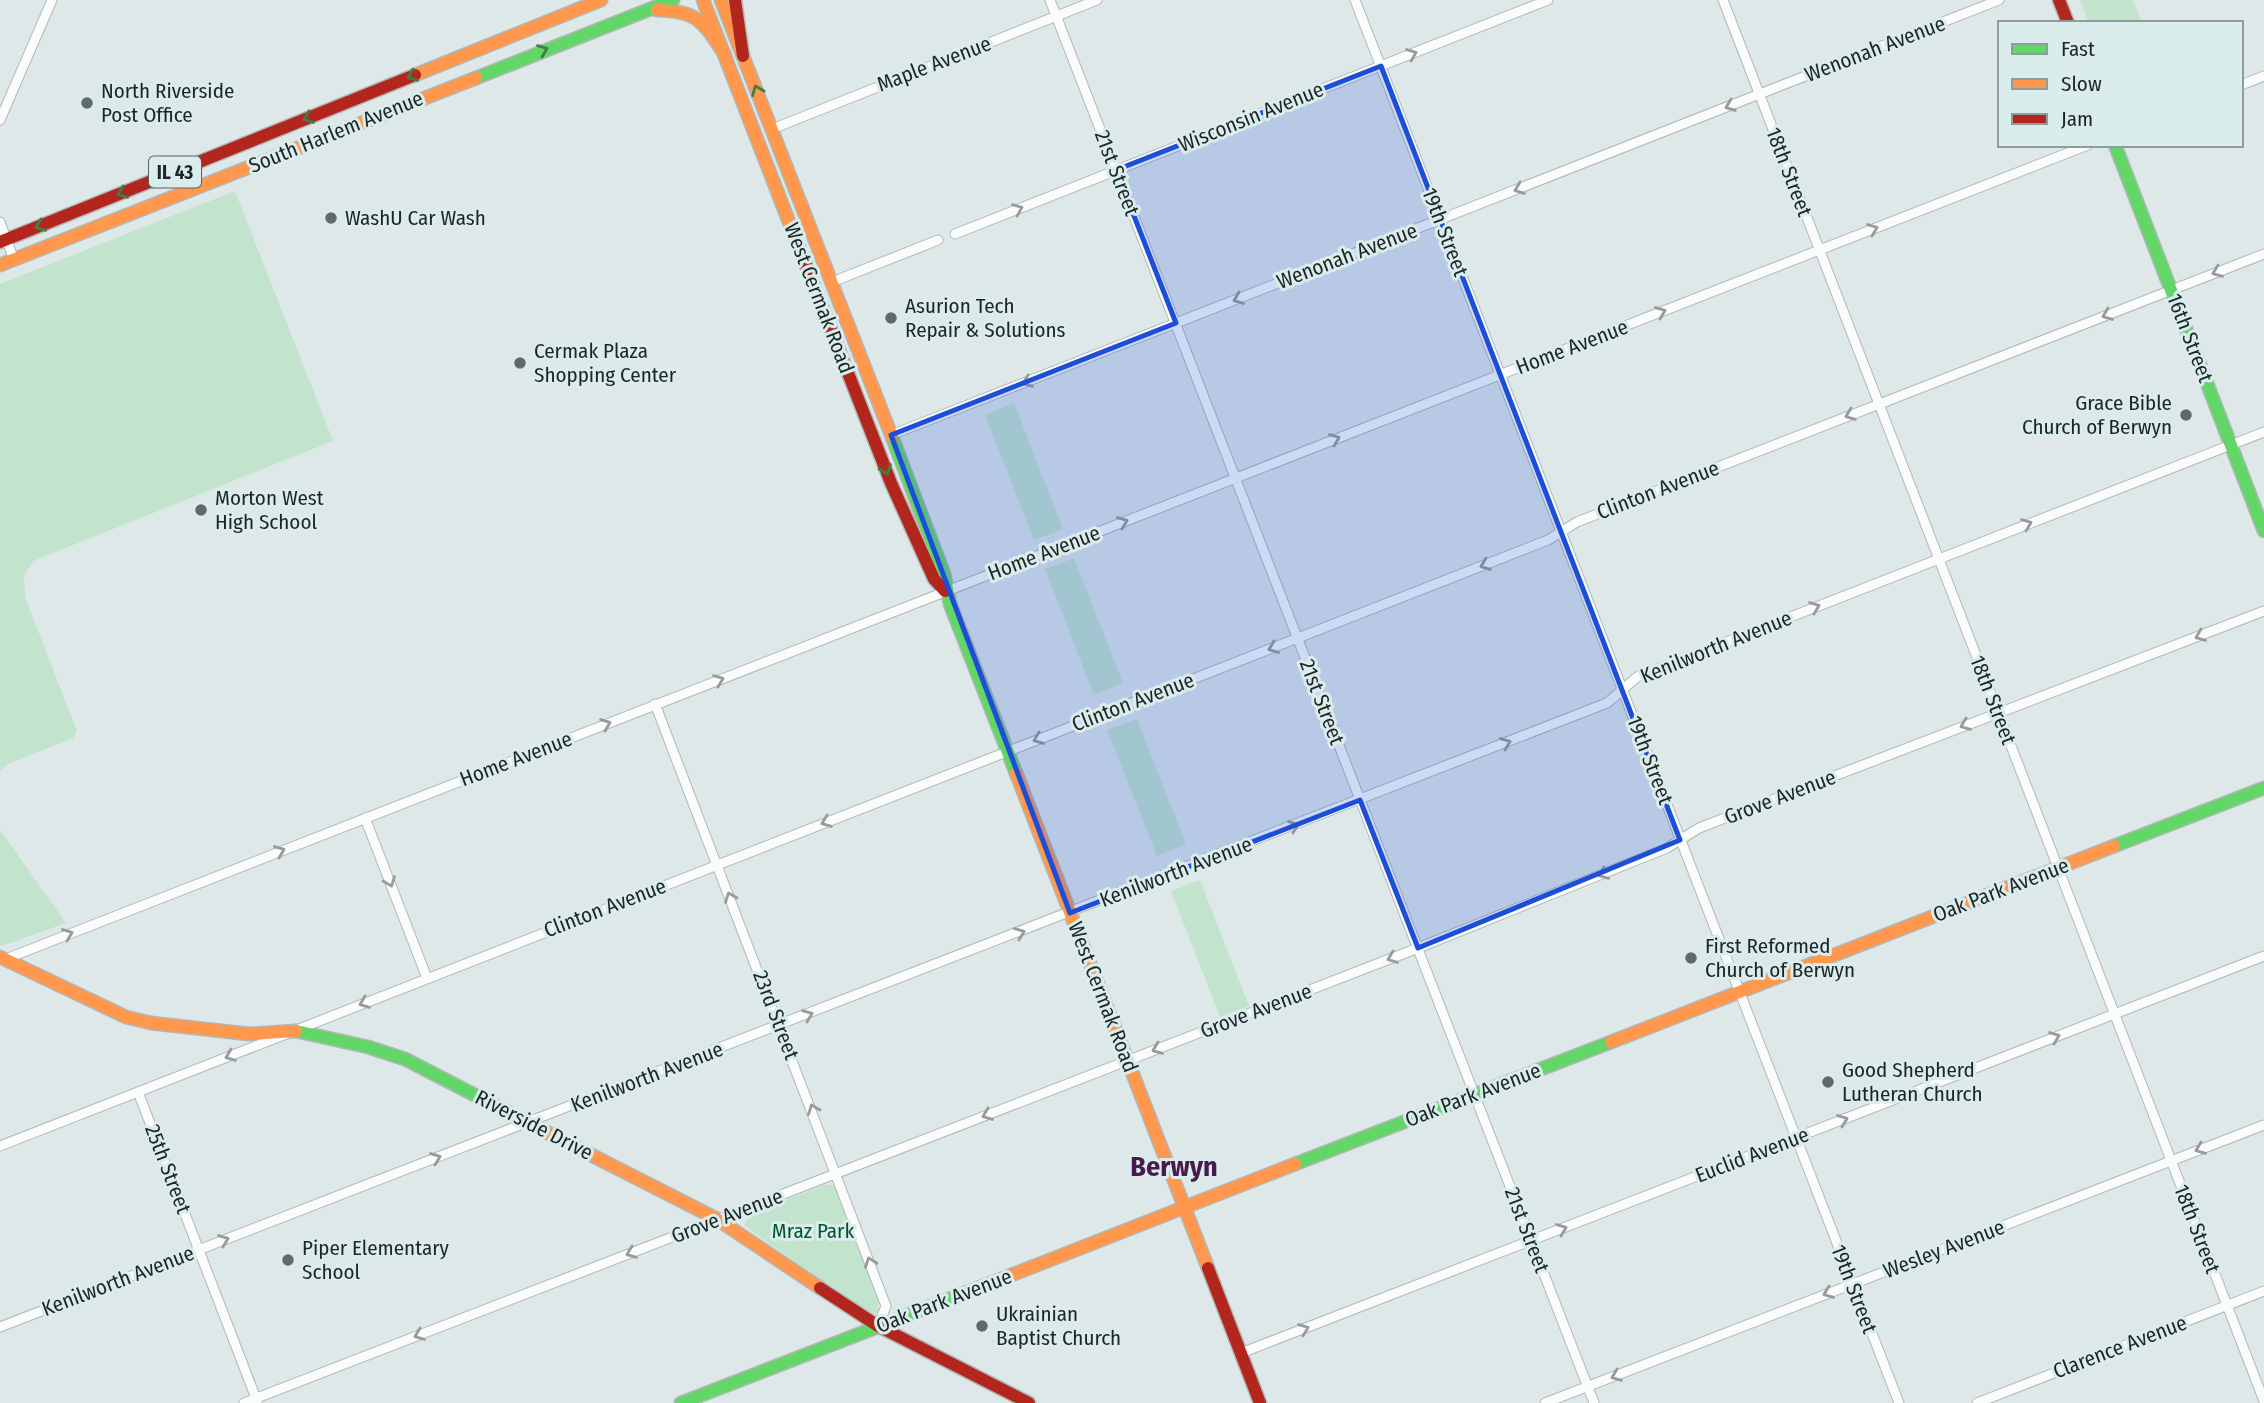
<svg xmlns="http://www.w3.org/2000/svg" width="2264" height="1403" font-family="'Fira Sans Condensed',sans-serif">
	<style>
		.green { fill: #c2e4cd }
		.lines { fill: none; stroke-linecap: round; stroke-linejoin: round }
		.street-casing { stroke: #b1b8b8; stroke-width: 11 }
		.fast-casing { stroke: #b1b8b8; stroke-width: 15 }
		.slow-casing { stroke: #b1b8b8; stroke-width: 15 }
		.jam-casing { stroke: #b1b8b8; stroke-width: 15 }
		.street { stroke: #fafcfc; stroke-width: 9 }
		.fast { stroke: #63d668; stroke-width: 12 }
		.slow { stroke: #ff974d; stroke-width: 12 }
		.jam { stroke: #b3261e; stroke-width: 12 }
		.oneway { stroke: #407e46 }
		.oneway2 { stroke: #979b9b }
		.marked { fill: #1d4ed8; fill-opacity: 0.2; stroke: #1d4ed8; stroke-width: 5; stroke-linejoin: round }
		.poi-dot { fill: #616969; stroke: #daecec; stroke-width: 2.5 }
		.labels { text-anchor: middle; stroke-width: 6; stroke-linejoin: round; paint-order: stroke }
		.shield { fill: #daecec; stroke: #566161; stroke-width: 2 }
		.shield-label { font-size: 19px; font-weight: bold; fill: #1e2525 }
		.street-label { font-size: 21px; fill: #1e2525; stroke: #daecec }
		.poi-label { font-size: 21px; fill: #1e2525; stroke: #daecec; text-anchor: start }
		.park-label { font-size: 21px; fill: #005726; stroke: #daecec }
		.district-label { font-size: 28px; font-weight: bold; fill: #491a4c; stroke: #daecec }
	</style>
	<rect width="100%" height="100%" fill="#dee8e8"/>
	<!-- green -->
	<g class="green">
		<polygon points="2080,0 2133,0 2142,23 2089,23"/>
		<polygon points="235,191 333,441 33,561 24,576 25,597 77,731 73,738 8,764 0,771 0,284"/>
		<polygon points="1014,403 1063,529 1034,540 985,415"/>
		<polygon points="1074,558 1123,683 1094,695 1045,569"/>
		<polygon points="1137,719 1186,844 1157,856 1107,730"/>
		<polygon points="0,830 66,923 2,946 0,945"/>
		<polygon points="1200,880 1249,1006 1220,1017 1171,891"/>
		<polygon points="824,1185 833,1185 837,1190 877,1294 879,1311 875,1314 846,1299 744,1225 750,1214"/>
	</g>
	<g class="lines">
		<defs>
			<g id="street">
				<polyline points="1050,0 1594,1403"/>
				<polyline points="1355,0 1899,1403"/>
				<polyline points="1723,0 2264,1401"/>
				<polyline points="2241,85 2264,76"/>
				<polyline points="0,120 52,0"/>
				<polyline points="772,129 1097,0"/>
				<polyline points="0,222 14,260"/>
				<polyline points="955,234 1548,0"/>
				<polyline points="832,282 938,240"/>
				<polyline points="891,435 1999,0"/>
				<polyline points="655,704 886,1306 878,1326"/>
				<polyline points="365,818 427,978"/>
				<polyline points="3,960 2088,145"/>
				<polyline points="138,1092 257,1401"/>
				<polyline points="0,1146 1548,540 1577,522 2264,254"/>
				<polyline points="0,1327 1607,703 1637,677 2264,432"/>
				<polyline points="1241,1353 2264,956"/>
				<polyline points="244,1403 1418,948 1667,848 1699,828 2264,611"/>
				<polyline points="1545,1403 2264,1125"/>
				<polyline points="1977,1403 2264,1291"/>
			</g>
			<g id="fast">
				<polyline points="476,78 673,0"/>
				<polyline points="2115,145 2264,531"/>
				<polyline points="892,437 944,574 950,604 1016,773"/>
				<polyline points="2114,846 2264,788"/>
				<polyline points="296,1031 368,1047 405,1059 550,1134"/>
				<polyline points="1295,1164 1611,1042"/>
				<polyline points="681,1403 1009,1276"/>
			</g>
			<g id="slow">
				<polyline points="703,0 798,245"/>
				<polyline points="721,0 892,437"/>
				<path d="M657,10c42,1 46,12 68,45"/>
				<polyline points="415,75 601,0"/>
				<polyline points="0,265 476,78"/>
				<polyline points="1016,773 1208,1268"/>
				<polyline points="0,957 126,1017 151,1023 249,1034 296,1031"/>
				<polyline points="1611,1042 2114,846"/>
				<polyline points="550,1134 717,1219 820,1288"/>
				<polyline points="1009,1276 1295,1164"/>
			</g>
			<g id="jam">
				<polyline points="735,0 743,56"/>
				<polyline points="2059,0 2068,23"/>
				<polyline points="0,242 415,75"/>
				<polyline points="798,245 891,483 934,579 945,591"/>
				<polyline points="1208,1268 1260,1403"/>
				<polyline points="820,1288 878,1326 1029,1403"/>
			</g>
		</defs>
		<!-- street casing -->
		<use href="#street" class="street-casing"/>
		<!-- fast casing -->
		<use href="#fast" class="fast-casing"/>
		<!-- slow casing -->
		<use href="#slow" class="slow-casing"/>
		<!-- jam casing -->
		<use href="#jam" class="jam-casing"/>
		<!-- street -->
		<use href="#street" class="street"/>
		<!-- fast -->
		<use href="#fast" class="fast"/>
		<!-- slow -->
		<use href="#slow" class="slow"/>
		<!-- jam -->
		<use href="#jam" class="jam"/>
	</g>
	<!-- one-way arrows -->
	<defs><path id="oneway-chevron" d="M-2-3.5L2.5 0L-2 3.5" fill="none" stroke-width="1.6" stroke-linecap="round" stroke-linejoin="round" transform="scale(1.75)"/></defs>
	<g class="oneway">
		<use href="#oneway-chevron" transform="translate(543 50) rotate(-22)"/>
		<use href="#oneway-chevron" transform="translate(412 76) rotate(158)"/>
		<use href="#oneway-chevron" transform="translate(757 90) rotate(-112)"/>
		<use href="#oneway-chevron" transform="translate(308 118) rotate(158)"/>
		<use href="#oneway-chevron" transform="translate(122 193) rotate(158)"/>
		<use href="#oneway-chevron" transform="translate(40 226) rotate(158)"/>
		<use href="#oneway-chevron" transform="translate(886 470) rotate(69)"/>
	</g>
	<g class="oneway2">
		<use href="#oneway-chevron" transform="translate(1412 54) rotate(-22)"/>
		<use href="#oneway-chevron" transform="translate(1730 106) rotate(159)"/>
		<use href="#oneway-chevron" transform="translate(1519 189) rotate(159)"/>
		<use href="#oneway-chevron" transform="translate(1018 209) rotate(-22)"/>
		<use href="#oneway-chevron" transform="translate(1873 229) rotate(-21)"/>
		<use href="#oneway-chevron" transform="translate(2217 272) rotate(159)"/>
		<use href="#oneway-chevron" transform="translate(1238 299) rotate(159)"/>
		<use href="#oneway-chevron" transform="translate(1661 312) rotate(-21)"/>
		<use href="#oneway-chevron" transform="translate(2107 315) rotate(159)"/>
		<use href="#oneway-chevron" transform="translate(1027 382) rotate(159)"/>
		<use href="#oneway-chevron" transform="translate(1850 415) rotate(159)"/>
		<use href="#oneway-chevron" transform="translate(1335 439) rotate(-21)"/>
		<use href="#oneway-chevron" transform="translate(1123 522) rotate(-21)"/>
		<use href="#oneway-chevron" transform="translate(2027 524) rotate(-21)"/>
		<use href="#oneway-chevron" transform="translate(1485 565) rotate(159)"/>
		<use href="#oneway-chevron" transform="translate(1815 607) rotate(-21)"/>
		<use href="#oneway-chevron" transform="translate(2200 636) rotate(159)"/>
		<use href="#oneway-chevron" transform="translate(1273 648) rotate(159)"/>
		<use href="#oneway-chevron" transform="translate(719 680) rotate(-21)"/>
		<use href="#oneway-chevron" transform="translate(606 724) rotate(-21)"/>
		<use href="#oneway-chevron" transform="translate(1965 725) rotate(159)"/>
		<use href="#oneway-chevron" transform="translate(1038 739) rotate(159)"/>
		<use href="#oneway-chevron" transform="translate(1506 743) rotate(-21)"/>
		<use href="#oneway-chevron" transform="translate(826 822) rotate(159)"/>
		<use href="#oneway-chevron" transform="translate(1294 826) rotate(-21)"/>
		<use href="#oneway-chevron" transform="translate(280 851) rotate(-21)"/>
		<use href="#oneway-chevron" transform="translate(1603 874) rotate(158)"/>
		<use href="#oneway-chevron" transform="translate(390 882) rotate(69)"/>
		<use href="#oneway-chevron" transform="translate(730 897) rotate(-111)"/>
		<use href="#oneway-chevron" transform="translate(1020 933) rotate(-21)"/>
		<use href="#oneway-chevron" transform="translate(68 934) rotate(-21)"/>
		<use href="#oneway-chevron" transform="translate(1392 958) rotate(159)"/>
		<use href="#oneway-chevron" transform="translate(364 1003) rotate(158)"/>
		<use href="#oneway-chevron" transform="translate(808 1015) rotate(-21)"/>
		<use href="#oneway-chevron" transform="translate(2055 1037) rotate(-21)"/>
		<use href="#oneway-chevron" transform="translate(1157 1049) rotate(159)"/>
		<use href="#oneway-chevron" transform="translate(230 1056) rotate(159)"/>
		<use href="#oneway-chevron" transform="translate(813 1109) rotate(-111)"/>
		<use href="#oneway-chevron" transform="translate(987 1115) rotate(159)"/>
		<use href="#oneway-chevron" transform="translate(1843 1120) rotate(-21)"/>
		<use href="#oneway-chevron" transform="translate(2200 1149) rotate(159)"/>
		<use href="#oneway-chevron" transform="translate(436 1158) rotate(-21)"/>
		<use href="#oneway-chevron" transform="translate(1562 1229) rotate(-21)"/>
		<use href="#oneway-chevron" transform="translate(224 1240) rotate(-21)"/>
		<use href="#oneway-chevron" transform="translate(631 1253) rotate(159)"/>
		<use href="#oneway-chevron" transform="translate(870 1262) rotate(-110)"/>
		<use href="#oneway-chevron" transform="translate(1828 1293) rotate(159)"/>
		<use href="#oneway-chevron" transform="translate(1304 1329) rotate(-21)"/>
		<use href="#oneway-chevron" transform="translate(419 1335) rotate(159)"/>
		<use href="#oneway-chevron" transform="translate(1616 1376) rotate(159)"/>
	</g>
	<!-- marked area -->
	<path class="marked" d="M1381,66l299,774 -262,108 -58,-148 -290,113 -179,-478 285,-112 -60,-153z"/>
	<!-- markers -->
	<g class="poi-dot">
		<circle cx="87" cy="103" r="7"/>
		<circle cx="331" cy="218" r="7"/>
		<circle cx="891" cy="318" r="7"/>
		<circle cx="520" cy="363" r="7"/>
		<circle cx="2186" cy="415" r="7"/>
		<circle cx="201" cy="510" r="7"/>
		<circle cx="1691" cy="958" r="7"/>
		<circle cx="1828" cy="1082" r="7"/>
		<circle cx="288" cy="1260" r="7"/>
		<circle cx="982" cy="1326" r="7"/>
	</g>
	<g class="labels">
		<!-- shield labels -->
		<rect class="shield" x="149" y="156.5" width="52" height="31" rx="5"/>
		<g class="shield-label">
			<text x="175" y="179">IL 43</text>
		</g>
		<!-- street labels -->
		<g class="street-label">
			<text transform="translate(1875 49) rotate(-21)" y="7">Wenonah Avenue</text>
			<text transform="translate(934 64) rotate(-21)" y="7">Maple Avenue</text>
			<text transform="translate(1251 117) rotate(-22)" y="7">Wisconsin Avenue</text>
			<text transform="translate(336 132) rotate(-22)" y="7">South Harlem Avenue</text>
			<text transform="translate(1789 172) rotate(69)" y="7">18th Street</text>
			<text transform="translate(1117 173) rotate(69)" y="7">21st Street</text>
			<text transform="translate(1445 232) rotate(69)" y="7">19th Street</text>
			<text transform="translate(1347 256) rotate(-21)" y="7">Wenonah Avenue</text>
			<text transform="translate(819 298) rotate(69)" y="7">West Cermak Road</text>
			<text transform="translate(2190 338) rotate(69)" y="7">16th Street</text>
			<text transform="translate(1572 347) rotate(-21)" y="7">Home Avenue</text>
			<text transform="translate(1658 490) rotate(-21)" y="7">Clinton Avenue</text>
			<text transform="translate(1044 553) rotate(-21)" y="7">Home Avenue</text>
			<text transform="translate(1716 647) rotate(-22)" y="7">Kenilworth Avenue</text>
			<text transform="translate(1993 700) rotate(69)" y="7">18th Street</text>
			<text transform="translate(1133 702) rotate(-21)" y="7">Clinton Avenue</text>
			<text transform="translate(1322 702) rotate(69)" y="7">21st Street</text>
			<text transform="translate(516 759) rotate(-21)" y="7">Home Avenue</text>
			<text transform="translate(1650 760) rotate(69)" y="7">19th Street</text>
			<text transform="translate(1780 797) rotate(-21)" y="7">Grove Avenue</text>
			<text transform="translate(1176 872) rotate(-21)" y="7">Kenilworth Avenue</text>
			<text transform="translate(2001 890) rotate(-21)" y="7">Oak Park Avenue</text>
			<text transform="translate(605 908) rotate(-21)" y="7">Clinton Avenue</text>
			<text transform="translate(1103 997) rotate(69)" y="7">West Cermak Road</text>
			<text transform="translate(1256 1011) rotate(-21)" y="7">Grove Avenue</text>
			<text transform="translate(776 1015) rotate(69)" y="7">23rd Street</text>
			<text transform="translate(647 1077) rotate(-21)" y="7">Kenilworth Avenue</text>
			<text transform="translate(1473 1095) rotate(-21)" y="7">Oak Park Avenue</text>
			<text transform="translate(534 1125) rotate(27)" y="7">Riverside Drive</text>
			<text transform="translate(1752 1155) rotate(-21)" y="7">Euclid Avenue</text>
			<text transform="translate(168 1169) rotate(69)" y="7">25th Street</text>
			<text transform="translate(727 1216) rotate(-21)" y="7">Grove Avenue</text>
			<text transform="translate(2197 1229) rotate(69)" y="7">18th Street</text>
			<text transform="translate(1527 1230) rotate(69)" y="7">21st Street</text>
			<text transform="translate(1944 1249) rotate(-21)" y="7">Wesley Avenue</text>
			<text transform="translate(118 1281) rotate(-21)" y="7">Kenilworth Avenue</text>
			<text transform="translate(1854 1289) rotate(69)" y="7">19th Street</text>
			<text transform="translate(944 1301) rotate(-21)" y="7">Oak Park Avenue</text>
			<text transform="translate(2120 1347) rotate(-21)" y="7">Clarence Avenue</text>
		</g>
		<!-- poi labels -->
		<g class="poi-label">
			<text x="101" y="98">North Riverside<tspan x="101" dy="24">Post Office</tspan></text>
			<text x="345" y="225">WashU Car Wash</text>
			<text x="905" y="313">Asurion Tech<tspan x="905" dy="24">Repair &amp; Solutions</tspan></text>
			<text x="534" y="358">Cermak Plaza<tspan x="534" dy="24">Shopping Center</tspan></text>
			<text x="2172" y="410" text-anchor="end">Grace Bible<tspan x="2172" dy="24">Church of Berwyn</tspan></text>
			<text x="215" y="505">Morton West<tspan x="215" dy="24">High School</tspan></text>
			<text x="1705" y="953">First Reformed<tspan x="1705" dy="24">Church of Berwyn</tspan></text>
			<text x="1842" y="1077">Good Shepherd<tspan x="1842" dy="24">Lutheran Church</tspan></text>
			<text x="302" y="1255">Piper Elementary<tspan x="302" dy="24">School</tspan></text>
			<text x="996" y="1321">Ukrainian<tspan x="996" dy="24">Baptist Church</tspan></text>
		</g>
		<!-- park labels -->
		<g class="park-label">
			<text x="813" y="1238">Mraz Park</text>
		</g>
		<!-- district labels -->
		<g class="district-label">
			<text x="1174" y="1176">Berwyn</text>
		</g>
	</g>
	<!-- legend -->
	<rect x="1998" y="21" width="245" height="126" fill="#daecec" stroke="#8f9c9c" stroke-width="2"/>
	<rect x="2012" y="44" width="35" height="10" fill="#63d668" stroke="#8f9c9c" stroke-width="2"/>
	<text x="2061" y="56" font-size="21" fill="#1e2525">Fast</text>
	<rect x="2012" y="79" width="35" height="10" fill="#ff974d" stroke="#8f9c9c" stroke-width="2"/>
	<text x="2061" y="91" font-size="21" fill="#1e2525">Slow</text>
	<rect x="2012" y="114" width="35" height="10" fill="#b3261e" stroke="#8f9c9c" stroke-width="2"/>
	<text x="2061" y="126" font-size="21" fill="#1e2525">Jam</text>
</svg>
